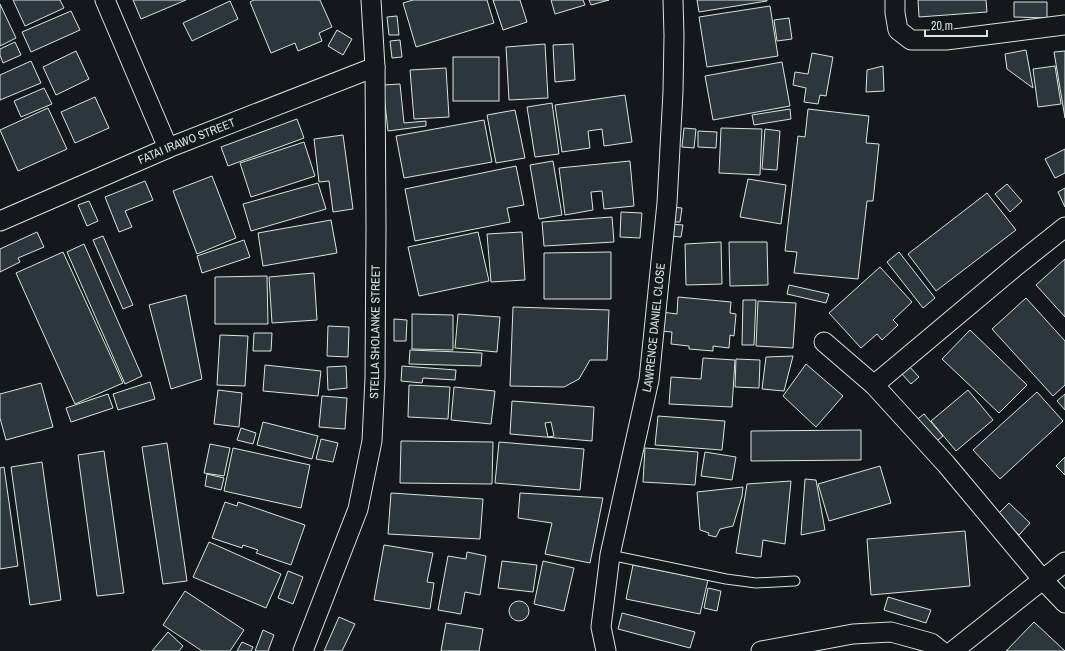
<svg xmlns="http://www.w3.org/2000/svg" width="1065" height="651" font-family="'Archivo Narrow',sans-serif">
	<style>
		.building { fill: #2c363c; stroke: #d8e6dc; fill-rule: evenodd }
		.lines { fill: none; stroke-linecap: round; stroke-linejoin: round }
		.lane-casing { stroke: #d8e6dc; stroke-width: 11 }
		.street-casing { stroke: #d8e6dc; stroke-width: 21 }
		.lane { stroke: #14181c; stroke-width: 9 }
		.street { stroke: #14181c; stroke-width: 19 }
		.labels { text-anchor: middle; stroke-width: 3; stroke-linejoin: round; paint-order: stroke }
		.street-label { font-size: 12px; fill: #d8e6dc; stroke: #14181c }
	</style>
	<rect width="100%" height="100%" fill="#14181c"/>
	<!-- building -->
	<g class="building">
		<polygon points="13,0 60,0 64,8 25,26"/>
		<polygon points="133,0 186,0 141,19"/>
		<polygon points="254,0 320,0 332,27 319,33 322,41 298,51 295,43 271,53 250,2"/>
		<polygon points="413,0 487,0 494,23 416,47 403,3"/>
		<polygon points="493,0 520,0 527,22 503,30"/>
		<polygon points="551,0 583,0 585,5 555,14"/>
		<polygon points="589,0 609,0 591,5"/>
		<polygon points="697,0 767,0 767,1 699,12"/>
		<polygon points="918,0 986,0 987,12 919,17"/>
		<polygon points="230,1 238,19 192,41 183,23"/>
		<polygon points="1014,2 1047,2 1047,18 1014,17"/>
		<polygon points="0,4 16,38 0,46"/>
		<polygon points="770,6 778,56 707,67 699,17"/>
		<polygon points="71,11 80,30 31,52 22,32"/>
		<polygon points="397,16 399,35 389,35 387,17"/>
		<polygon points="789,18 792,39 777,41 774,20"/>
		<polygon points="337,30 352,39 343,55 328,46"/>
		<polygon points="400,40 402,57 392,58 390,41"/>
		<polygon points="15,42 21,55 3,63 0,55 0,49"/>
		<polygon points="545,44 548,98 509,100 506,47"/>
		<polygon points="573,44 575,80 555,82 553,45"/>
		<polygon points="1026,50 1033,88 1007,69 1005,54"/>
		<polygon points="76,51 89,79 56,95 43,67"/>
		<polygon points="1065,51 1065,118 1054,52"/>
		<polygon points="812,53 833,57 826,96 820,95 818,104 804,102 806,88 793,85 795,72 808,74"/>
		<rect x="453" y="57" width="46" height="44"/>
		<polygon points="31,61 41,83 0,100 0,75"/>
		<polygon points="782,62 790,106 713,120 705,76"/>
		<polygon points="883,66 884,91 866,92 867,70"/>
		<polygon points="1055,66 1061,104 1038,107 1033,69"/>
		<polygon points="446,68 449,117 414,119 410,70"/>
		<polygon points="400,84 404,123 426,121 426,126 388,131 383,85"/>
		<polygon points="44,88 52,104 21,117 14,101"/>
		<polygon points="625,95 632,142 604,146 602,129 588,131 590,148 562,152 555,105"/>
		<polygon points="95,97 109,128 75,143 61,112"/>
		<polygon points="552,103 559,154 535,157 527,107"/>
		<polygon points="48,108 67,149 18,171 0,130"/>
		<polygon points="790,109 791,119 754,125 752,115"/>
		<polygon points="808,109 869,116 866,143 879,144 873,201 867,201 858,279 794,273 797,252 785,251 798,136 805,137"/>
		<polygon points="515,110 525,158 496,163 487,115"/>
		<polygon points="297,119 304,138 228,166 221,147"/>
		<polygon points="484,120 492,162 404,178 396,136"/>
		<polygon points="684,128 696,129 694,148 682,147"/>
		<polygon points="721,128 762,129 760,175 719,173"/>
		<polygon points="765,129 780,131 777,170 762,169"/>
		<polygon points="698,131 717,132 716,148 698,147"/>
		<polygon points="343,135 353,209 333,212 329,181 319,182 314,139"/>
		<polygon points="304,142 315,176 251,197 240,163"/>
		<polygon points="1065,149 1065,173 1055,178 1045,159"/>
		<polygon points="553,161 562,215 539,219 530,165"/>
		<polygon points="630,161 634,206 604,209 602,191 591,192 593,210 565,215 559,168"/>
		<polygon points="516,166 524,205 507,208 510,222 415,241 405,189"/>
		<polygon points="212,176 236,238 197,254 173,191"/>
		<polygon points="748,179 786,185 781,224 740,217"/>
		<polygon points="145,181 153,200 125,211 132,227 119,232 105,197"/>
		<polygon points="318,183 326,209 251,231 243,204"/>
		<polygon points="1007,184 1022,201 1010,212 995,194"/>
		<polygon points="1065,188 1065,207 1058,192"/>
		<polygon points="987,193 1016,230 936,291 908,254"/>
		<polygon points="89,201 98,221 87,226 78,205"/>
		<polygon points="672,207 682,208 680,222 670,222"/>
		<polygon points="621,212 642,213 640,238 620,237"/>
		<polygon points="612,217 614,242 544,246 542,222"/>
		<polygon points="331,220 337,253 263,266 258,233"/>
		<polygon points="671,224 683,225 681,237 669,236"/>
		<polygon points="37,232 44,247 18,258 20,262 0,272 0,249"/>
		<polygon points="478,232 489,281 419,296 408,247"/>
		<polygon points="522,232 525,280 491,282 487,234"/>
		<polygon points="103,236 133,305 123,309 93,240"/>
		<polygon points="244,240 250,257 202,273 197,256"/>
		<polygon points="721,242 722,284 686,285 685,244"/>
		<polygon points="729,242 767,242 768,285 730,286"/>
		<polygon points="84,244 142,376 125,384 67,252"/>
		<polygon points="63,252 123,383 75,404 16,273"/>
		<polygon points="611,252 611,299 544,299 544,253"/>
		<polygon points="899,252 935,298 923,308 887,262"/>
		<polygon points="1065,259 1065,317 1036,285"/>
		<polygon points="880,267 912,302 893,320 898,325 882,340 877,334 861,348 829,313"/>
		<polygon points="314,273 317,320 272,323 269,277"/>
		<polygon points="267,276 268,324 215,324 215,277"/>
		<polygon points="789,285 829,294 826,303 787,294"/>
		<polygon points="186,295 202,379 171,389 149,305"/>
		<polygon points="678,297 731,302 730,313 736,314 734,336 730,335 729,348 713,346 713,351 689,349 689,346 671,344 672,332 660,331 662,312 677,314"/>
		<polygon points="1026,298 1065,341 1065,385 1053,396 992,329"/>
		<polygon points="743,300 756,300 754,345 742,345"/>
		<polygon points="758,301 796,303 793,348 756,346"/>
		<polygon points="513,307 609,310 607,360 590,360 579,379 564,387 510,386"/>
		<polygon points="412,314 453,315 453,350 412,349"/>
		<polygon points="458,314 500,317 497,352 455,348"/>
		<polygon points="394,319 407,320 406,341 394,341"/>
		<polygon points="328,326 349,327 348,357 327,356"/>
		<polygon points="970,330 1027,385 999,413 942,359"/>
		<polygon points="254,333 272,333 271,351 253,351"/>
		<polygon points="220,335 248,336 245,386 217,385"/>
		<polygon points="410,350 482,353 481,366 409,364"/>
		<polygon points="793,356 784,391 762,389 766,357"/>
		<polygon points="703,358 735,360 732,407 669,404 671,377 701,379"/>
		<polygon points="736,359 760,360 759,388 735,387"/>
		<polygon points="806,364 843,396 816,427 783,396"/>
		<polygon points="265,365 321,371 318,396 263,391"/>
		<polygon points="908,365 919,377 911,384 900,372"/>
		<polygon points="346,366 347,388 328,390 327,367"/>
		<polygon points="402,366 456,370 455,380 423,378 422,383 401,381"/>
		<polygon points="150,382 155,399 118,410 113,394"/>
		<polygon points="41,383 53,427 6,440 0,418 0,394"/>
		<polygon points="409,385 450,387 448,419 408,417"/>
		<polygon points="454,387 495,391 491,424 451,420"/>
		<polygon points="218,390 242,393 239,427 214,424"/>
		<polygon points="968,390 993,420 956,451 931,421"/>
		<polygon points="1037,392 1063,421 1000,479 973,450"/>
		<polygon points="108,394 113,408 71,422 66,408"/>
		<polygon points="1065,394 1065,410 1057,401"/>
		<polygon points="322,396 347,398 345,429 319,427"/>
		<path d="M512,401l82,6 -2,34 -82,-7zM551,422l3,14 -6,1 -3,-14z"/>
		<polygon points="924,414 943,436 934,443 915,421"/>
		<polygon points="658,416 725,421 722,450 655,445"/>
		<polygon points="263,422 318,436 312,459 257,445"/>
		<polygon points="241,428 256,433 253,444 237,440"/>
		<polygon points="861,430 861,460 751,461 751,431"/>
		<polygon points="321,439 338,443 333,462 316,459"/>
		<polygon points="401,441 493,442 492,484 400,483"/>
		<polygon points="499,442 584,449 580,490 495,483"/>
		<polygon points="167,443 187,581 163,584 142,447"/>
		<polygon points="210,444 230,448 224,476 204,473"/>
		<polygon points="233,448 310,465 301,508 224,491"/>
		<polygon points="645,448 698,452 695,485 643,482"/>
		<polygon points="104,451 124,593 97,596 78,455"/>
		<polygon points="705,452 736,457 732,480 701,476"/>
		<polygon points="1065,457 1065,475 1056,466"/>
		<polygon points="42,462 61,600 30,605 11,467"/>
		<polygon points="880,466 891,503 829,521 818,484"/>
		<polygon points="4,467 18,566 0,569 0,468"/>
		<polygon points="207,474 224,478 221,490 205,486"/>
		<polygon points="805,479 816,480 825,530 801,535"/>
		<polygon points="791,481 785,544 763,540 761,557 736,553 747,484"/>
		<polygon points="743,487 742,496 733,526 720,529 716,537 708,535 709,533 700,530 697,492"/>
		<polygon points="391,493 483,499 480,539 388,534"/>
		<polygon points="520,493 603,498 590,563 545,554 552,523 518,518"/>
		<polygon points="225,502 237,506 238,502 305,525 291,565 256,553 258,550 243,545 242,548 212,538"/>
		<polygon points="1009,503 1030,523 1019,535 998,514"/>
		<polygon points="965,531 970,586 871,595 867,539"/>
		<polygon points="209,542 281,574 266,608 193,577"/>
		<polygon points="384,545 433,553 427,582 434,583 430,609 374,600"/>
		<polygon points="467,552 486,556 480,595 465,592 461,614 438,610 448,556 466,559"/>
		<polygon points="502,561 537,565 533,592 498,588"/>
		<polygon points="543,561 574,568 564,611 534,604"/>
		<polygon points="633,565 708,580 700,614 626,599"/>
		<polygon points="288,571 303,577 293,604 278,598"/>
		<polygon points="708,588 721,591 717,611 704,608"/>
		<polygon points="185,591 244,630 230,651 202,651 163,625"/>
		<polygon points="888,597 931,610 926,623 884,610"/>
		<circle cx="519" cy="611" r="10"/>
		<polygon points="622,613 695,632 690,648 618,629"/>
		<polygon points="339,617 355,624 342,651 324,651"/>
		<polygon points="1034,622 1065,651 1006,651"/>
		<polygon points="446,623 483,629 479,651 441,651"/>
		<polygon points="263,630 274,635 268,651 255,651"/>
		<polygon points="168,632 183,646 179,651 152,651"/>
		<polygon points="242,642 253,647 251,651 237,651"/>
	</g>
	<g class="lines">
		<defs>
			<polyline id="lane" points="610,555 726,579 756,583 795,581"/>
			<g id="street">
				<polyline points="105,0 168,148"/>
				<polyline points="895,0 895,13 898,30 911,40 946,40 1065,25"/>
				<path id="s1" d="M0,221l168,-73 207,-81"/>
				<polyline points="824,342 874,385 946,464 1043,580 1065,603"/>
				<polyline points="874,385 1016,266 1065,227"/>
				<path id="s2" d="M303,651l55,-142 14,-68 3,-63 1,-150 -1,-161 -4,-67"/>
				<path id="s3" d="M606,651l-5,-24 9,-72 39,-175 18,-177 6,-111 1,-56 -1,-36"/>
				<polyline points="761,651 853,634 891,632 931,643 941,651"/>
				<polyline points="953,651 1065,562"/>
			</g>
		</defs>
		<!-- lane casing -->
		<use href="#lane" class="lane-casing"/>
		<!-- street casing -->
		<use href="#street" class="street-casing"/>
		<!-- lane -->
		<use href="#lane" class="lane"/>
		<!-- street -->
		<use href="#street" class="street"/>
	</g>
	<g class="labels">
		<!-- street labels -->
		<g class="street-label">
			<text dy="4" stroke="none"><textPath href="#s1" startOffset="203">FATAI IRAWO STREET</textPath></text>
			<text dy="4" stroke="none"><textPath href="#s3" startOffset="329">LAWRENCE DANIEL CLOSE</textPath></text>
			<text dy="4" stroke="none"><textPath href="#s2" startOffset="331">STELLA SHOLANKE STREET</textPath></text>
		</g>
	</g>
	<!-- scale -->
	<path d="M925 30v6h62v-6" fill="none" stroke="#d8e6dc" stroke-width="2"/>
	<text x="931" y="30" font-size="12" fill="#d8e6dc" stroke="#14181c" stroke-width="3" paint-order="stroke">20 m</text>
</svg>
